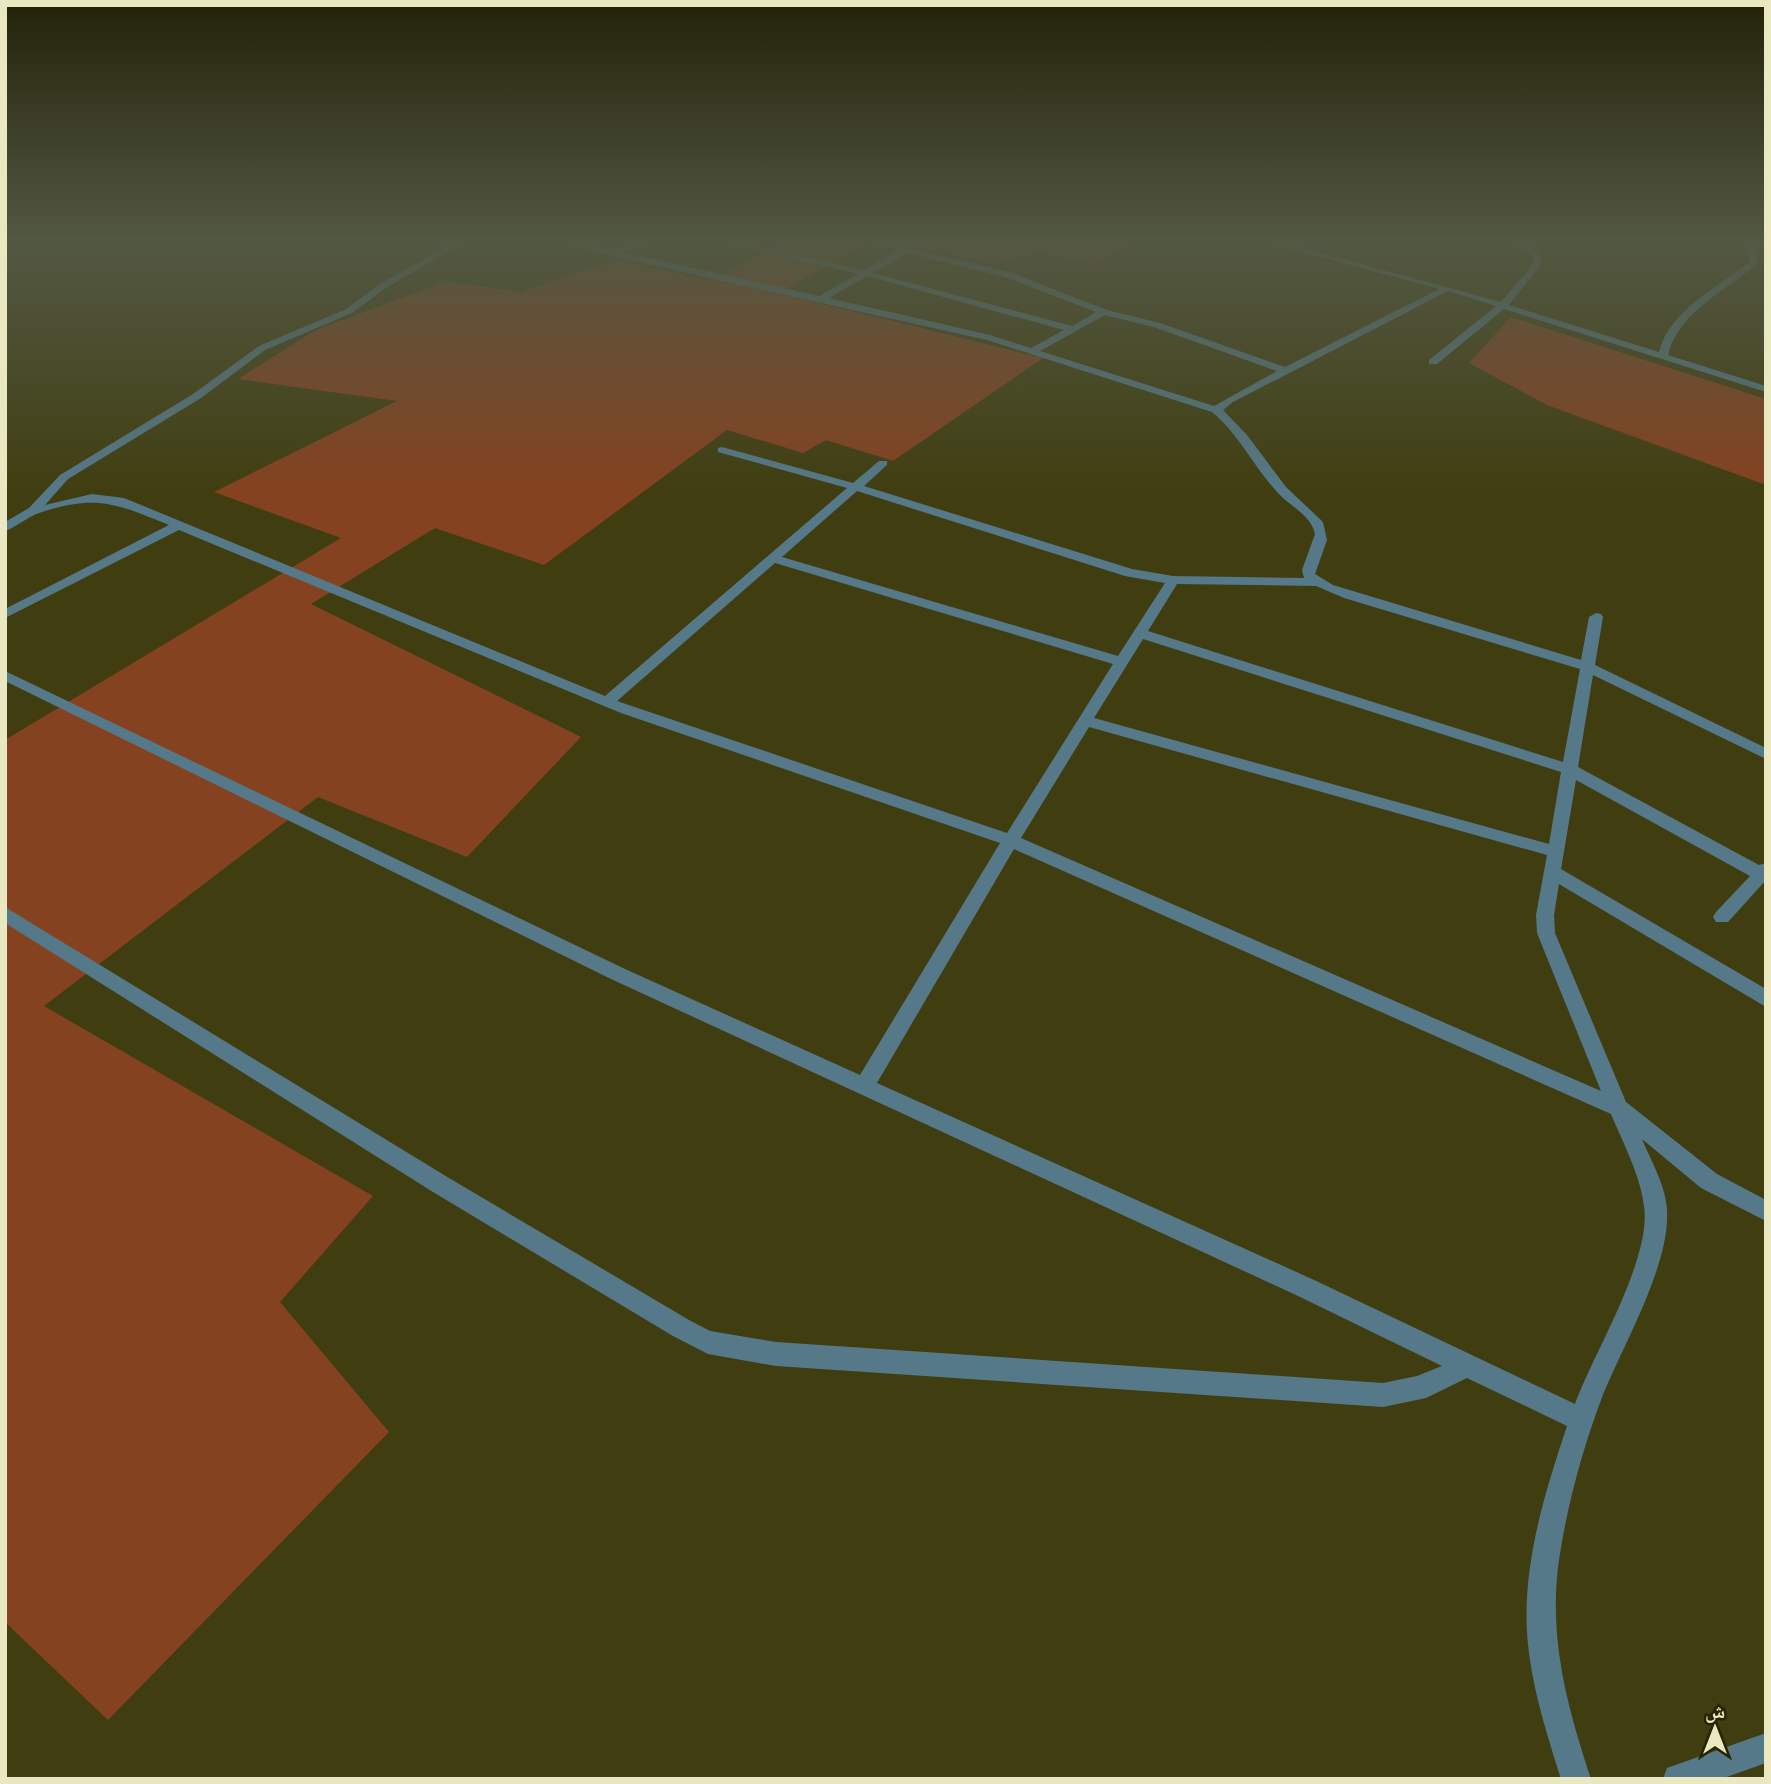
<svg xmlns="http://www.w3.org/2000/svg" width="1771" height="1784" font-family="Lato,'Noto Naskh Arabic',sans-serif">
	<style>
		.green { fill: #844220 }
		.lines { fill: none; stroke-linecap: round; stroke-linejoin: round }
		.minor { fill: #557988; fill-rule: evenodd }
	</style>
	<rect width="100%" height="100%" fill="#403e11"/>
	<!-- green -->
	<g class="green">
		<polygon points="784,241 873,241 778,293 1043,358 893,461 826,440 803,453 727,430 544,565 435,528 311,604 581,737 467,857 318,797 44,1006 373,1196 280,1302 389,1432 108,1720 5,1622 5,740 341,538 214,492 397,401 238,379 314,331 446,281 520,292 618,259 709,281"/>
		<polygon points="886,241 1130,241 1131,243 1096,264 1036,252 995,264"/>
		<polygon points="1511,317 1766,399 1766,485 1547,405 1469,363"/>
	</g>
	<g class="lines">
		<!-- minor -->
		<g class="minor">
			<path d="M456,241h10l-80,47 -34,25 -87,37 -64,48 -133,81 -23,26 47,-11 32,4 481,198 242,-208 -129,-36v-4l4,-1 131,36 26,-22h8v4l-23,21 268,83 41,7 131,2 -2,-8 13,-36c-4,-19 -24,-27 -36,-40 -25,-26 -39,-59 -67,-82l-225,-72 -376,-84 -50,-15c18,0 34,8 51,8 13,0 25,-8 39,-8l-28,11 196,44 39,-22 -141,-33h14l133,29 35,-20 -32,-9h13l132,32 95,37 53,13 125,44 154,-78 -176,-48h13l225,61 33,-39 -2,-7 -18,-15c13,0 25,9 28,22l-33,42 150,47c11,-43 59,-64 91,-91l-3,-20h8l2,23c-31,27 -78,47 -89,91l98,31v6l-262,-83 -67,55h-8v-4l67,-54 -48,-15 -215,111 -10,8 24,25 39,52 37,35 4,18 -12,34 18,11 248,75 8,-43 7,-4 5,1 2,3 -8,48 171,83v11l-173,-84 -15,92 181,98 7,-2v17l-38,42h-12l-3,-5 3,-5 34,-36 -174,-96 -15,89 205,120v18l-207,-123 -5,31 1,18 71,169 91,72 49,26v21l-65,-33 -59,-49c9,22 24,47 25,71 3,57 -45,136 -66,190 -19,51 -34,106 -42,160 -11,77 8,146 32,219h-30c-15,-48 -31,-97 -34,-147 -4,-70 18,-140 40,-206l-100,-48 -41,20 -43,9 -607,-41 -68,-12 -35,-18 -240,-144 -428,-269v-16l444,271 240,142 21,11 66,11 607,41 34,-7 25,-10 -146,-71 -685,-316 -606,-298v-10l620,298 235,106 140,-232 -379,-130 -442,-183 -174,88v-9l164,-84c-54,-22 -73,-31 -130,-12 -12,4 -22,14 -34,18v-9l24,-14 31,-33 133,-81 66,-48 87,-37 34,-25zM908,253l98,24 90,35 -24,14 -199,-53zM867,276l197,54 -33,18 -41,-13 -161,-37zM1105,315l49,12 123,44 -63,35 -174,-55zM857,491l268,85 40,7 -47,73 -336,-99zM775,563l338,101 -106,169 -390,-132zM1177,584l139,2 28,12 236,71 -17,93 -415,-131zM1143,639l418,133 -12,72 -455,-126zM1089,727l458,128 -11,60 1,18 64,158 -580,-253zM1014,849l597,265c12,29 29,60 33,92 8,53 -50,146 -69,198l-263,-125 -435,-196z"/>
			<polygon points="1766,1733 1766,1763 1721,1779 1663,1779 1667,1768"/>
		</g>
	</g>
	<!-- sky -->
	<linearGradient id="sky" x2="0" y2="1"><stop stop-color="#232209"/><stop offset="0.49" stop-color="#535843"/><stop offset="1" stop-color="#535843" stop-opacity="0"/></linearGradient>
	<rect width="1771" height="491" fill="url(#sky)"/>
	<!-- border -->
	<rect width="1771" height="1784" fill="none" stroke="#eae8c0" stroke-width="14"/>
	<!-- north arrow -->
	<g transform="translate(1715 1728)" stroke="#262401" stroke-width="5" paint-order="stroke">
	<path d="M0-5L12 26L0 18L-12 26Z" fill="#eae8c0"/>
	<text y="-10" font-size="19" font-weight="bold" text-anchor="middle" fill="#eae8c0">ش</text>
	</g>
</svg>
